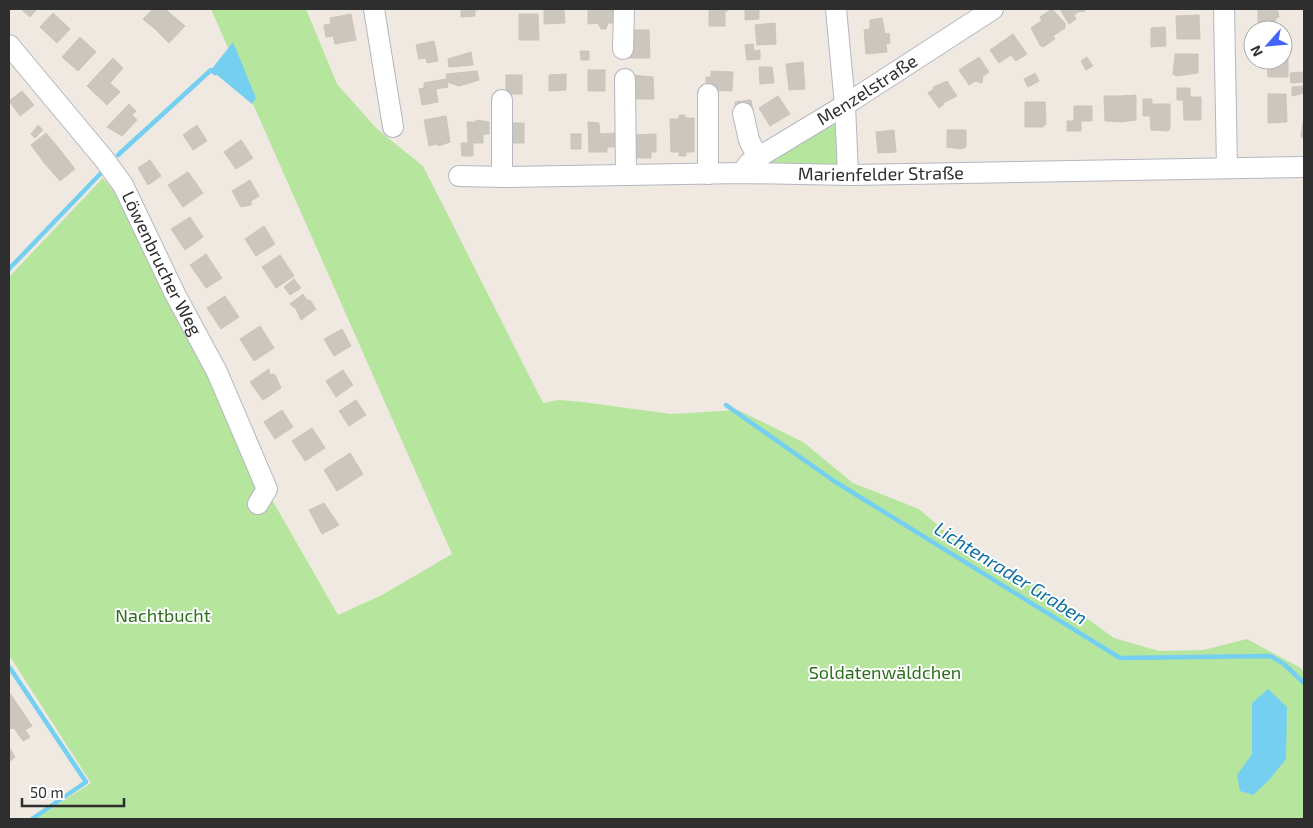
<svg xmlns="http://www.w3.org/2000/svg" width="1313" height="828" font-family="'Exo 2',sans-serif">
	<style>
		.green { fill: #b6e59e }
		.water { fill: #75cff0 }
		.lines { fill: none; stroke-linecap: round; stroke-linejoin: round }
		.stream { stroke: #75cff0; stroke-width: 4.5 }
		.building { fill: #cbc7bf; stroke: #cbc5ba }
		.minor-casing { stroke: #b4b7c1; stroke-width: 22 }
		.minor { stroke: #fff; stroke-width: 20 }
		.labels { text-anchor: middle; stroke-width: 4; stroke-linejoin: round; paint-order: stroke }
		.street-label { font-size: 18px; fill: #2e2e2e; stroke: #fff }
		.park-label { font-size: 18px; fill: #2c6e1b; stroke: #fff }
		.water-label { font-size: 19px; font-style: italic; fill: #0d6fa3; stroke: #fff }
	</style>
	<rect width="100%" height="100%" fill="#efe9e1"/>
	<!-- green -->
	<g class="green">
		<polygon points="211,9 306,9 337,84 377,129 423,166 543,403 559,400 583,402 671,414 738,410 803,442 853,483 919,509 987,568 1022,579 1055,595 1114,638 1159,651 1203,650 1247,639 1299,667 1304,671 1304,819 35,819 91,783 9,655 9,277 103,178 123,203 264,486 338,615 382,595 452,554"/>
		<polygon points="831,120 840,126 842,169 771,169 767,157"/>
	</g>
	<!-- water -->
	<g class="water">
		<polygon points="233,42 256,98 252,104 211,70"/>
		<polygon points="1268,689 1287,707 1286,759 1269,780 1253,795 1240,791 1237,775 1252,754 1252,703"/>
	</g>
	<g class="lines">
		<!-- stream -->
		<g class="stream">
			<polyline points="118,155 211,70 215,73"/>
			<polyline points="9,269 102,172"/>
			<polyline points="726,405 834,481 1120,658 1270,656 1284,664 1304,683"/>
			<polyline points="10,668 86,782 32,819"/>
		</g>
	</g>
	<!-- building -->
	<g class="building">
		<polygon points="21,9 37,9 30,17"/>
		<polygon points="153,9 166,9 171,14 156,30 143,19"/>
		<polygon points="461,9 486,9 475,10 475,16 461,17"/>
		<polygon points="544,9 564,9 565,23 544,24"/>
		<polygon points="588,9 620,9 620,15 614,14 614,23 608,23 606,29 601,29 598,23 588,24"/>
		<polygon points="709,9 728,9 728,11 725,11 725,26 709,26"/>
		<polygon points="745,9 759,9 759,19 745,20"/>
		<polygon points="1052,9 1065,23 1065,28 1053,36 1040,17"/>
		<polygon points="1060,9 1087,9 1083,12 1080,11 1074,15 1076,19 1069,24"/>
		<polygon points="1258,9 1278,11 1279,17 1275,19 1276,26 1258,26"/>
		<polygon points="53,13 70,29 57,43 40,27"/>
		<polygon points="171,14 185,26 169,43 156,30"/>
		<polygon points="351,14 356,40 335,44 333,36 326,37 324,25 331,24 330,18"/>
		<polygon points="519,14 538,14 539,40 519,40"/>
		<polygon points="1199,15 1200,39 1177,39 1176,16"/>
		<polygon points="882,18 885,34 889,33 890,43 886,44 887,52 866,54 864,30 870,29 870,20"/>
		<polygon points="1042,20 1055,39 1043,47 1040,45 1031,28"/>
		<polygon points="775,23 776,44 757,45 755,25"/>
		<polygon points="1165,27 1166,46 1151,47 1151,28"/>
		<polygon points="626,30 649,30 650,58 626,58"/>
		<polygon points="1013,34 1027,54 1016,61 1011,55 999,63 990,50"/>
		<polygon points="80,37 96,52 78,71 62,57"/>
		<polygon points="434,41 438,61 427,63 426,58 419,59 416,45"/>
		<polygon points="753,44 754,51 760,50 760,59 747,60 745,45"/>
		<polygon points="580,51 589,51 589,60 581,60"/>
		<polygon points="471,52 473,65 449,67 448,59"/>
		<polygon points="1175,54 1198,54 1198,73 1176,76 1173,74"/>
		<polygon points="1283,56 1288,56 1288,77 1268,77 1267,60 1283,60"/>
		<polygon points="979,57 989,72 983,76 982,83 975,81 969,85 959,70"/>
		<polygon points="1087,57 1093,66 1086,70 1081,61"/>
		<polygon points="113,58 123,68 110,83 120,92 107,105 87,86"/>
		<polygon points="803,62 805,89 789,90 786,64"/>
		<polygon points="759,67 772,67 774,83 760,84"/>
		<rect x="588" y="70" width="17" height="21"/>
		<polygon points="477,71 479,80 459,86 447,82 446,74"/>
		<polygon points="711,71 733,72 732,91 712,90 706,94 706,77 711,77"/>
		<polygon points="1304,72 1304,82 1291,83 1290,73"/>
		<polygon points="1035,73 1039,81 1028,87 1024,79"/>
		<polygon points="566,74 566,90 549,91 549,75"/>
		<rect x="506" y="75" width="16" height="19"/>
		<polygon points="632,75 653,77 654,99 633,99"/>
		<polygon points="446,79 448,87 436,89 438,102 422,105 419,89 424,88 424,83"/>
		<polygon points="947,81 957,96 943,103 944,104 939,108 928,93 934,89 933,87"/>
		<polygon points="1304,86 1304,93 1292,96 1292,87"/>
		<polygon points="1177,88 1190,88 1190,97 1201,97 1201,120 1184,120 1183,100 1177,100"/>
		<polygon points="22,91 34,105 20,116 9,101"/>
		<polygon points="1268,94 1286,94 1287,122 1268,123"/>
		<polygon points="1136,95 1136,120 1121,122 1120,96"/>
		<polygon points="778,96 790,114 770,126 759,108"/>
		<polygon points="1104,96 1120,96 1121,122 1105,121"/>
		<polygon points="1143,99 1152,99 1152,104 1170,104 1170,129 1168,131 1151,130 1150,116 1143,116"/>
		<polygon points="751,100 753,112 737,114 735,102"/>
		<polygon points="1025,102 1045,102 1046,124 1043,127 1025,127"/>
		<polygon points="129,104 136,111 132,115 137,120 122,136 107,127"/>
		<polygon points="1074,106 1092,106 1092,121 1081,121 1081,131 1067,131 1067,121 1074,121"/>
		<polygon points="679,115 685,115 685,118 694,118 694,152 686,152 686,156 679,156 679,152 671,152 670,119 679,119"/>
		<polygon points="446,116 450,142 439,146 437,144 429,146 424,120"/>
		<polygon points="476,120 489,122 489,134 483,134 483,143 473,143 473,156 462,156 461,143 468,143 467,122 476,122"/>
		<polygon points="588,122 599,123 600,134 616,133 616,147 607,147 607,152 589,152"/>
		<polygon points="1303,122 1304,122 1304,144 1303,137 1301,137"/>
		<rect x="506" y="123" width="18" height="20"/>
		<polygon points="38,125 43,130 35,138 31,134"/>
		<polygon points="197,125 207,141 193,150 183,135"/>
		<polygon points="894,130 896,152 878,153 876,132"/>
		<polygon points="947,130 966,130 966,147 961,149 947,147"/>
		<polygon points="46,133 61,151 45,164 31,145"/>
		<rect x="571" y="134" width="10" height="15"/>
		<polygon points="656,134 656,152 651,152 651,158 629,158 628,135"/>
		<polygon points="241,140 253,158 236,169 224,152"/>
		<polygon points="61,151 75,169 60,181 45,164"/>
		<polygon points="150,160 161,176 148,185 138,168"/>
		<polygon points="188,172 203,193 183,207 168,185"/>
		<polygon points="250,180 259,196 251,201 251,205 241,207 232,191"/>
		<polygon points="190,217 203,237 185,250 171,229"/>
		<polygon points="264,226 275,244 256,256 245,239"/>
		<polygon points="206,254 222,278 206,288 190,265"/>
		<polygon points="280,255 294,276 276,288 262,267"/>
		<polygon points="294,279 301,288 290,295 284,287"/>
		<polygon points="303,294 307,300 310,300 316,309 301,320 296,309 290,304"/>
		<polygon points="225,296 239,317 221,329 207,308"/>
		<polygon points="260,326 274,348 254,361 240,339"/>
		<polygon points="342,329 351,346 334,356 324,339"/>
		<polygon points="269,369 270,375 274,374 276,377 281,388 263,400 250,382"/>
		<polygon points="343,370 353,385 336,397 326,381"/>
		<polygon points="356,400 366,415 349,426 339,411"/>
		<polygon points="282,410 293,427 275,439 264,422"/>
		<polygon points="312,428 325,448 305,461 292,441"/>
		<polygon points="350,453 363,474 337,491 324,470"/>
		<polygon points="324,503 339,525 322,534 309,510"/>
		<polygon points="9,692 32,726 25,730 30,737 23,741 14,728 9,729"/>
		<polygon points="9,747 15,757 9,762"/>
	</g>
	<g class="lines">
		<defs>
			<g id="minor">
				<polyline points="374,9 393,127"/>
				<polyline points="836,9 845,105 848,175"/>
				<polyline points="1224,9 1227,168"/>
				<path id="s1" d="M9,45l95,114 19,26 52,109 42,78 50,117 -9,15"/>
				<polyline points="623,49 624,9"/>
				<polyline points="625,79 626,175"/>
				<polyline points="708,94 708,174"/>
				<polyline points="502,100 502,177"/>
				<polyline points="743,113 749,140 758,158"/>
				<path id="s2" d="M742,173l7,-10 96,-58 148,-96"/>
				<path id="s3" d="M459,176l46,1 237,-4 109,2 453,-8"/>
			</g>
		</defs>
		<!-- minor casing -->
		<use href="#minor" class="minor-casing"/>
		<!-- minor -->
		<use href="#minor" class="minor"/>
	</g>
	<g class="labels">
		<!-- street labels -->
		<g class="street-label">
			<text dy="6" stroke="none"><textPath href="#s2" startOffset="151">Menzelstraße</textPath></text>
			<text dy="6" stroke="none"><textPath href="#s3" startOffset="422">Marienfelder Straße</textPath></text>
			<text dy="6" stroke="none"><textPath href="#s1" startOffset="268">Löwenbrucher Weg</textPath></text>
		</g>
		<!-- park labels -->
		<g class="park-label">
			<text x="163" y="622">Nachtbucht</text>
			<text x="885" y="679">Soldatenwäldchen</text>
		</g>
		<!-- water labels -->
		<g class="water-label">
			<text transform="translate(1011 573) rotate(32)" y="7">Lichtenrader Graben</text>
		</g>
	</g>
	<!-- border -->
	<rect width="1313" height="828" fill="none" stroke="#2e2e2e" stroke-width="20"/>
	<!-- north arrow -->
	<g transform="translate(1268 45) rotate(243)"><circle r="24" fill="#ffffff" stroke="#ababab"/>
	<path d="M0-4L9 19L0 12L-9 19Z" fill="#4264fb"/>
	<text y="-8" font-size="14" font-weight="bold" text-anchor="middle" fill="#2e2e2e">N</text>
	</g>
	<!-- scale -->
	<path d="M22 798v8h102v-8" fill="none" stroke="#2e2e2e" stroke-width="2.5"/>
	<text x="30" y="798" font-size="15" fill="#2e2e2e" stroke="#ffffff" stroke-width="4" paint-order="stroke">50 m</text>
</svg>
